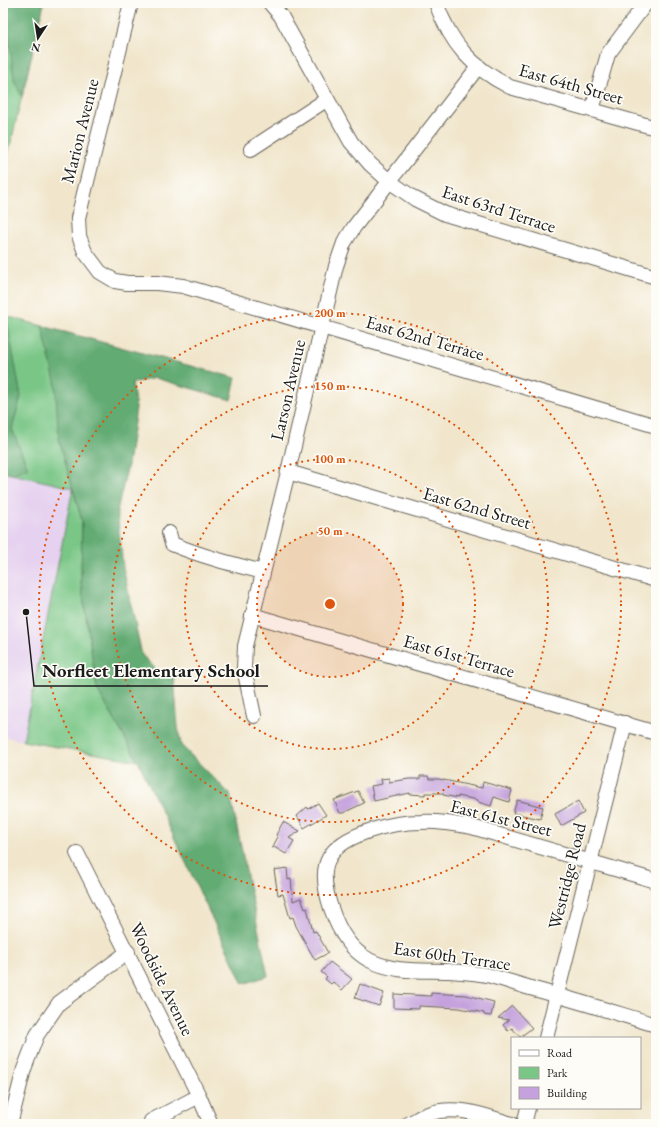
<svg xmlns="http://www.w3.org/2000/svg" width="659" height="1127" font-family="'EB Garamond',serif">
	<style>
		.built { fill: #e6d2f0 }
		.green { fill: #79c686; stroke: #4a7151 }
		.forest { fill: #62ab73; stroke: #3f6448 }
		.building { fill: #c5a2dd }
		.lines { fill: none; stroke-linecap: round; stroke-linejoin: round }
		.minor-casing { stroke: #67635a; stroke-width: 16 }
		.minor { stroke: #fff; stroke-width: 14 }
		.ring { fill: none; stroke: #de560d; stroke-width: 2; stroke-dasharray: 2 4 }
		.labels { text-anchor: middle; stroke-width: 3.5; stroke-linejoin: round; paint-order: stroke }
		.street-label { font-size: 18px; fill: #1c1c1c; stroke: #fdfcf7 }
		.centre { fill: #de560d; stroke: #fdfcf7; stroke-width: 2 }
		.ring-label { font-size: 12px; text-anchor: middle; font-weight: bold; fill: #de560d; stroke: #fdfcf7; stroke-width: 3.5; stroke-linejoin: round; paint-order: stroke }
		.leader { fill: none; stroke: #1c1c1c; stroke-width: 1.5 }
		.callout-dot { fill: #1c1c1c; stroke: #fdfcf7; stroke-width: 1.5 }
		.callout-label { font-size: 19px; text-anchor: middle; font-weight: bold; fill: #1c1c1c; stroke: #fdfcf7; stroke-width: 3.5; stroke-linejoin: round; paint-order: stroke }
	</style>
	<rect width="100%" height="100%" fill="#fdfcf7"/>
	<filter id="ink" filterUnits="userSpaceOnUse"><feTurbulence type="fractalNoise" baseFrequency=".025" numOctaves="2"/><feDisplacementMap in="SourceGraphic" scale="8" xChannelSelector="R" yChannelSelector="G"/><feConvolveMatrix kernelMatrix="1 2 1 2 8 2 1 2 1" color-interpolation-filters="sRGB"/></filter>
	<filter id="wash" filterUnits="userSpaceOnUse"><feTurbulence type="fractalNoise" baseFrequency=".012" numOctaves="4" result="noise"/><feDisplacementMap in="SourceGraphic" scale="16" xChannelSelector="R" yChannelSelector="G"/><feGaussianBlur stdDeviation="0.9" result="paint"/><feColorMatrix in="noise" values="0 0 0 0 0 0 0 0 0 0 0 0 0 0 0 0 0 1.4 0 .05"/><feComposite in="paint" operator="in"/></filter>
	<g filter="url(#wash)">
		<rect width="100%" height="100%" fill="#f1e6cc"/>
		<!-- built -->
		<polygon class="built" points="3,472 73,488 23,741 3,736"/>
		<!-- green -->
		<polygon class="green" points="3,3 44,3 4,172 6,316 97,341 73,488 82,521 81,583 97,689 138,761 23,741 73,488 11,474 13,474 3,471"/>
		<!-- forest -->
		<g class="forest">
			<polygon points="5,3 44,3 22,97 14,80"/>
			<polygon points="3,162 4,172 6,316 21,396 12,429 28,468 11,474 3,472"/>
			<polygon points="42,326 236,378 231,400 155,378 132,383 136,408 128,465 117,511 123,567 142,655 164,677 174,677 178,727 181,745 230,794 268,976 243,984 138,761 97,689 81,583 82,521 59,440 55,381"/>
		</g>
		<g id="blocks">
			<!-- building -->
			<g class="building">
				<polygon points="420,776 428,776 429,779 439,779 482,788 483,782 512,790 509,802 494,797 491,806 478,802 478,800 458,796 458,798 443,795 443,793 425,793 425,795 409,794 410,793 374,801 371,786 382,784 381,779 389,778 389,782 409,779 420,779"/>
				<polygon points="358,791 364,803 343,813 340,813 334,800"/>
				<polygon points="517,800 543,807 540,819 513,813"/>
				<polygon points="578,801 584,813 561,826 555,814"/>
				<polygon points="318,803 326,815 304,828 297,816 307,807 308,809"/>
				<polygon points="283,822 300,831 289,838 294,841 286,854 274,847 272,848 278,837 276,835"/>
				<polygon points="287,868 288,880 291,879 293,901 301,898 305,909 307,908 313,932 316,931 328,953 315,960 296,926 293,917 290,918 283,894 278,895 274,870"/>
				<polygon points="330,962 352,979 342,990 333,982 331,984 325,979 327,977 321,972"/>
				<polygon points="360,984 384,993 379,1006 355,998"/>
				<polygon points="431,993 466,995 494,1002 491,1016 484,1015 484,1013 459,1008 419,1006 419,1009 394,1008 394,994 431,996"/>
				<polygon points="512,1006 532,1028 520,1037 512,1028 508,1031 503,1025 509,1020 498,1018"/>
			</g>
		</g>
	</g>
	<g filter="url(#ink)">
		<use href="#blocks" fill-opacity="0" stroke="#67635a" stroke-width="1"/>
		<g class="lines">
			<defs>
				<g id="minor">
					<polyline points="131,3 78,218 79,236 85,252 100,272 115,281 127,283 157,283 183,286 656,426"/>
					<polyline points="270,3 281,16 351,142 370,164 389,181 415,199 445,214 656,277"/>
					<path d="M436,3c15,41 35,64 74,84l146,41"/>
					<polyline points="592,110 608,54 646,3"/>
					<polyline points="251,149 326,100"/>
					<polyline points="288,472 656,580"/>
					<path d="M169,533l3,11c29,12 60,20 91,28"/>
					<polyline points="252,615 656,733"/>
					<polyline points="254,716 244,668 245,646 288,472 336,266 344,243 354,227 478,67"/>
					<polyline points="77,853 199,1096 211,1124"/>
					<path d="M656,881l-184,-54c-17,-3 -33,-6 -51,-5 -26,0 -79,11 -92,36 -8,14 -3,35 2,50 7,21 18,41 38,52 25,13 52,10 80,11 13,1 29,2 42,5 14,4 29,9 43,13 41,11 82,24 122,36"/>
					<polyline points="546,1038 625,723"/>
					<polyline points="151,1121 199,1096"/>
					<polyline points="10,1124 24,1069 37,1035 59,1003 128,952"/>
					<path d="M408,1124c7,-3 13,-8 20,-10 28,-10 57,2 84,10"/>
					<polyline points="524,1124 528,1108"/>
				</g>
			</defs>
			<!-- minor casing -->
			<use href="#minor" class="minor-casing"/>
			<!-- minor -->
			<use href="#minor" class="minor"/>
		</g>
	</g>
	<!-- distance rings -->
	<circle cx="330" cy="604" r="73" fill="#de560d" fill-opacity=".12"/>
	<g class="ring">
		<circle cx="330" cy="604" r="73"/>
		<circle cx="330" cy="604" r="145"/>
		<circle cx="330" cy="604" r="218"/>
		<circle cx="330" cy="604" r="291"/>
	</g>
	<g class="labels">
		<!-- street labels -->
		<g class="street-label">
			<text transform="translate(571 84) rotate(16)" y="6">East 64th Street</text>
			<text transform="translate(80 131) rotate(-76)" y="6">Marion Avenue</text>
			<text transform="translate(499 209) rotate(18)" y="6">East 63rd Terrace</text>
			<text transform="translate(425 338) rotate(16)" y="6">East 62nd Terrace</text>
			<text transform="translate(288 390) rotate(-77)" y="6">Larson Avenue</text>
			<text transform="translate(477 508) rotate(16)" y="6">East 62nd Street</text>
			<text transform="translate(459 656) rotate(16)" y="6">East 61st Terrace</text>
			<text transform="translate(501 818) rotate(14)" y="6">East 61st Street</text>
			<text transform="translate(567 876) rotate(-76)" y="6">Westridge Road</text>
			<text transform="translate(452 956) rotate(8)" y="6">East 60th Terrace</text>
			<text transform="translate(162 979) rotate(64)" y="6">Woodside Avenue</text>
		</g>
	</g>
	<circle cx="330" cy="604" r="6" class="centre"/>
	<g class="ring-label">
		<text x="330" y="317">200 m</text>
		<text x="330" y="390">150 m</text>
		<text x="330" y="463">100 m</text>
		<text x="330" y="535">50 m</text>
	</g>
	<!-- callouts -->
	<path class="leader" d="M26 612L34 686H268"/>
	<circle class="callout-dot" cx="26" cy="612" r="4"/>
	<g class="callout-label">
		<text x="151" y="677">Norfleet Elementary School</text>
	</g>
	<!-- margin -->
	<rect width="659" height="1127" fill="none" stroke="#fdfcf7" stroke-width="16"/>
	<!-- legend -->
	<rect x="511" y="1037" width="130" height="72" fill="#fdfcf7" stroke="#a3a29f"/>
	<rect x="519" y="1050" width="20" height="6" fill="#ffffff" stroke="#a3a29f"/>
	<text x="547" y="1057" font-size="12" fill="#1c1c1c">Road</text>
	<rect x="519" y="1067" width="20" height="12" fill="#79c686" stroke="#a3a29f"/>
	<text x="547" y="1077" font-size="12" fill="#1c1c1c">Park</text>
	<rect x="519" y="1087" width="20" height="12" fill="#c5a2dd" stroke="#a3a29f"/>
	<text x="547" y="1097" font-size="12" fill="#1c1c1c">Building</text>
	<!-- north arrow -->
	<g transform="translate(38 38) rotate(192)" stroke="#fdfcf7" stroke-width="3" paint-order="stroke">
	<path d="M0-3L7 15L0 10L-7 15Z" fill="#1c1c1c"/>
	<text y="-6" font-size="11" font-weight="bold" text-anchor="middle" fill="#1c1c1c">N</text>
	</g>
</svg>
